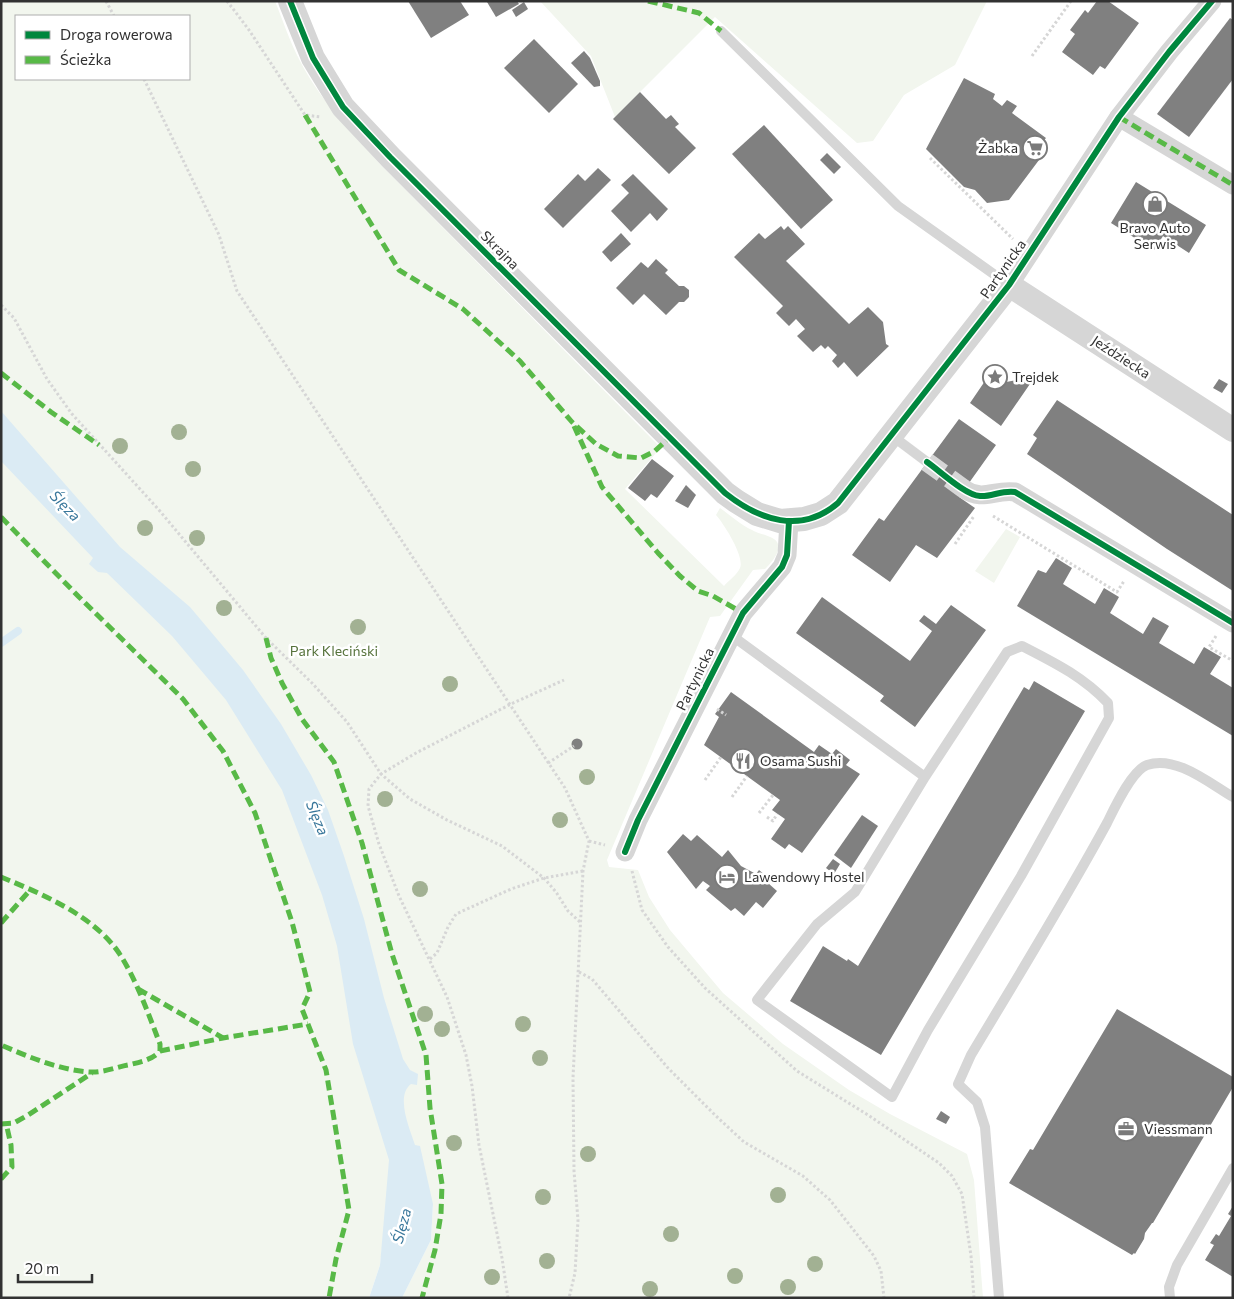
<svg xmlns="http://www.w3.org/2000/svg" width="1234" height="1299" font-family="Commissioner,sans-serif">
	<style>
		.green { fill: #f2f6ee; fill-rule: evenodd }
		.water { fill: #dbebf4 }
		.lines { fill: none; stroke-linecap: round; stroke-linejoin: round }
		.stream { stroke: #dbebf4; stroke-width: 8 }
		.building { fill: #808080 }
		.minor-tunnel { stroke: #d6d6d6; stroke-width: 19; stroke-dasharray: 19 9; stroke-linecap: butt }
		.path { stroke: #d6d6d6; stroke-width: 3; stroke-dasharray: 2.5 2.5; stroke-linecap: butt }
		.service { stroke: #d6d6d6; stroke-width: 10 }
		.minor { stroke: #d6d6d6; stroke-width: 19 }
		.tertiary { stroke: #d6d6d6; stroke-width: 24 }
		.quiet { stroke: #58b947; stroke-width: 5; stroke-dasharray: 10 5; stroke-linecap: butt }
		.cycleway-casing { stroke: #fff; stroke-width: 9 }
		.cycleway { stroke: #00873e; stroke-width: 6 }
		.tree { fill: #a2b193 }
		.labels { text-anchor: middle; stroke-width: 5; stroke-linejoin: round; paint-order: stroke }
		.poi-label { font-size: 14px; fill: #323232; stroke: #fff; text-anchor: start }
		.street-label { font-size: 14px; fill: #323232; stroke: #fff }
		.park-label { font-size: 14px; fill: #56723b; stroke: #fff }
		.water-label { font-size: 15px; font-style: italic; fill: #39779b; stroke: #fff }
	</style>
	<rect width="100%" height="100%" fill="#fff"/>
	<!-- green -->
	<g class="green">
		<path d="M1,1h274c8,20 15,41 25,60 20,39 51,71 80,103l279,282 -3,7 -31,36 99,97c4,-5 13,-11 16,-18 5,-11 -16,-44 -24,-53l4,-7c10,7 21,17 32,22 7,4 16,5 22,9 12,8 -3,24 -9,30l-12,1 -33,46 -10,1 -103,243 2,7 29,3 11,27 21,33 53,63 60,51 66,46 41,24 77,40 7,26 9,118h-581l29,-58 2,-36 -47,7 -6,54 -11,33h-368zM16,16h173v63h-173z"/>
		<polygon points="540,1 987,1 955,65 904,95 873,141 857,143 715,17 615,117 591,56"/>
		<polygon points="1006,529 1020,537 994,583 975,571"/>
	</g>
	<!-- water -->
	<path class="water" d="M1,411l119,136 70,60 53,63 38,54 30,51 17,35 16,46 20,63 20,79 19,61 7,11 8,4 -1,11 -6,-1c-16,12 -1,45 4,61l5,1 13,58 -2,36 -29,58h-33l11,-33 9,-105 -36,-116 -16,-98 -15,-51 -40,-105 -56,-90 -54,-64 -65,-63 -9,-1 -9,-8 4,-6 -92,-97z"/>
	<g class="lines">
		<!-- stream -->
		<polyline class="stream" points="1,643 18,631"/>
	</g>
	<!-- building -->
	<g class="building">
		<polygon points="408,1 460,1 469,15 431,38"/>
		<polygon points="489,1 517,1 519,4 496,17 487,2"/>
		<polygon points="1097,1 1108,1 1139,23 1105,69 1100,66 1093,75 1062,52 1075,34 1070,30 1085,10 1088,13"/>
		<polygon points="524,2 528,9 516,17 512,10"/>
		<polygon points="1230,18 1233,20 1233,79 1189,137 1157,114"/>
		<polygon points="534,39 578,84 549,113 504,68"/>
		<polygon points="584,51 590,58 600,81 600,86 594,87 571,63"/>
		<polygon points="964,78 995,94 993,99 1002,106 1007,100 1017,106 1012,113 1046,138 1040,145 1045,152 1009,200 987,203 975,190 964,187 926,149"/>
		<polygon points="640,92 666,119 671,115 679,124 675,127 696,148 669,174 613,119"/>
		<polygon points="764,125 833,200 801,229 732,154"/>
		<polygon points="827,153 841,167 834,174 820,160"/>
		<polygon points="598,168 611,180 563,228 544,209 578,174 585,181"/>
		<polygon points="633,174 668,209 657,221 650,213 631,232 611,211 629,193 621,185"/>
		<polygon points="1136,182 1206,225 1189,253 1163,236 1154,250 1111,223"/>
		<polygon points="781,226 784,230 788,226 805,244 786,261 849,324 868,307 883,322 886,344 889,346 857,377 844,362 838,368 832,361 837,355 828,346 825,349 821,345 813,352 797,336 805,329 796,319 789,326 776,313 783,306 734,257 759,233 765,239"/>
		<polygon points="621,233 631,244 611,262 602,252"/>
		<polygon points="656,259 668,270 665,273 679,286 684,286 689,290 689,297 684,302 679,302 666,315 644,294 633,305 616,288 641,262 648,268"/>
		<polygon points="1028,378 1032,381 1001,426 970,403 985,381 995,380 1001,383"/>
		<polygon points="1219,379 1228,384 1222,393 1213,388"/>
		<polygon points="1057,400 1233,515 1233,591 1167,549 1027,454 1037,438 1033,435"/>
		<polygon points="959,419 996,445 959,497 975,508 937,558 916,545 890,582 852,555 879,518 884,521"/>
		<polygon points="652,459 674,476 657,498 651,494 645,501 628,488"/>
		<polygon points="686,485 696,495 688,508 675,501"/>
		<polygon points="1056,558 1072,568 1063,584 1095,604 1104,588 1119,597 1110,613 1143,634 1153,617 1169,626 1159,643 1194,664 1204,647 1221,657 1210,674 1233,688 1233,736 1017,606 1038,570 1046,573"/>
		<polygon points="822,597 910,661 932,631 919,621 924,615 936,624 951,605 986,630 915,727 880,701 884,696 796,633"/>
		<polygon points="1034,681 1085,711 881,1055 790,1001 823,946 847,961 848,959 858,966 1024,687 1029,690"/>
		<polygon points="731,692 814,752 819,745 832,754 836,749 850,760 846,765 860,774 802,853 789,844 785,849 771,839 785,819 772,810 780,800 704,745 719,717 715,714"/>
		<circle cx="577" cy="744" r="5.5"/>
		<polygon points="862,815 878,826 851,868 834,855"/>
		<polygon points="683,834 691,841 697,835 722,857 728,850 741,866 756,874 759,870 771,880 768,883 777,891 763,908 756,902 744,916 735,908 731,911 706,890 710,886 703,881 696,889 667,852"/>
		<polygon points="833,859 840,864 834,874 826,868"/>
		<polygon points="1117,1009 1233,1077 1233,1087 1153,1223 1152,1223 1145,1233 1144,1239 1135,1254 1134,1253 1132,1255 1009,1183 1030,1149 1033,1150"/>
		<polygon points="941,1111 950,1117 946,1124 936,1119"/>
		<polygon points="1233,1206 1233,1277 1205,1260 1214,1245 1210,1243 1216,1234 1219,1236 1231,1216 1228,1214"/>
	</g>
	<g class="lines">
		<!-- minor-tunnel -->
		<polyline class="minor-tunnel" points="927,462 964,489"/>
		<!-- path -->
		<g class="path">
			<polyline points="106,1 114,16"/>
			<polyline points="227,1 249,30 305,115 321,117"/>
			<polyline points="1032,56 1071,1"/>
			<polyline points="144,79 219,235 237,291 565,788 589,841 583,871 573,1078 574,1171 578,1220 575,1273 569,1298"/>
			<polyline points="930,158 1013,239"/>
			<polyline points="1,305 14,318 47,379 72,414 159,510 266,638 312,683 347,722 381,774 410,799 447,820 502,846 544,878 556,892 568,911 580,922"/>
			<polyline points="993,516 1117,592 1124,581"/>
			<polyline points="955,544 974,516"/>
			<polyline points="1216,636 1209,647 1233,661"/>
			<polyline points="717,709 726,715"/>
			<polyline points="548,763 574,746"/>
			<polyline points="705,780 721,757"/>
			<polyline points="732,797 747,776"/>
			<polyline points="759,813 773,795"/>
			<polyline points="767,817 773,821 777,814"/>
			<polyline points="589,841 605,845"/>
			<polyline points="632,871 642,910 668,947 705,988 797,1071 868,1115 939,1163 952,1176 962,1194 971,1256 974,1298"/>
			<polyline points="430,959 437,953 448,927 456,914 511,889 544,878 583,871"/>
			<polyline points="579,972 592,979 668,1068 716,1116 744,1142 803,1176 830,1200 874,1256 881,1271 884,1298"/>
			<polyline points="508,1298 502,1258 479,1145 472,1086 466,1055 447,997 399,896 379,844 368,806 369,789 381,774 416,753 511,704 564,680"/>
		</g>
		<!-- service -->
		<g class="service">
			<polyline points="721,31 898,206 1009,285"/>
			<polyline points="891,435 927,462"/>
			<path d="M731,635l194,142 -70,115 -38,32 -60,76 135,97 36,-67 93,-154 88,-158 -1,-15c-26,-27 -53,-40 -86,-57l-15,6 -82,125"/>
			<path d="M999,1298l-14,-171 -8,-25 -19,-18 13,-29c46,-77 93,-153 136,-232 7,-14 25,-53 40,-58 29,-10 62,18 86,32"/>
			<polyline points="1170,1298 1169,1287 1177,1265 1233,1168"/>
		</g>
		<!-- minor -->
		<g class="minor">
			<polyline points="1119,117 1233,185"/>
			<polyline points="1009,285 1119,117 1169,52 1212,1"/>
			<path d="M964,489c19,13 30,0 51,3l218,131"/>
			<polyline points="625,852 638,820 743,613 782,567 787,555 789,521"/>
		</g>
		<!-- tertiary -->
		<polyline class="tertiary" points="290,1 313,58 343,107 390,157 725,493 736,501 757,514 780,521 804,519 821,514 838,503 1009,285 1233,430"/>
		<!-- quiet -->
		<g class="quiet">
			<polyline points="648,1 699,13 721,31"/>
			<polyline points="305,115 399,270 463,309 520,361 572,422 596,444 618,456 641,458 655,451 669,438"/>
			<polyline points="1119,117 1233,185"/>
			<polyline points="1,373 51,412 99,445"/>
			<polyline points="574,426 602,487 658,553 680,576 698,591 713,596 743,613"/>
			<polyline points="1,517 79,597 183,699 223,751 255,813 292,922 310,992 302,1009 326,1070 349,1210 336,1259 329,1298"/>
			<polyline points="266,638 271,658 282,683 302,719 334,762 362,843 392,954 426,1055 430,1108 442,1184 441,1214 435,1250 422,1298"/>
			<path d="M1,877c41,17 92,38 118,76 18,28 29,60 41,91v7c-8,9 -20,11 -32,14 -11,2 -26,8 -38,7 -31,-2 -61,-15 -89,-27"/>
			<polyline points="1,923 31,889"/>
			<polyline points="138,989 223,1038"/>
			<polyline points="160,1051 223,1038 308,1024"/>
			<polyline points="1,1124 14,1123 28,1115 92,1073"/>
			<polyline points="1,1179 12,1167 11,1145 6,1123"/>
		</g>
		<defs>
			<g id="cycleway">
				<path d="M290,1l23,57 30,49 47,50 335,336c34,27 76,42 113,10l171,-218 110,-168 50,-65 43,-51"/>
				<path d="M927,462c13,9 38,33 53,34 11,1 22,-6 35,-4l218,131"/>
				<polyline points="625,852 638,820 743,613 782,567 787,555 789,521"/>
			</g>
		</defs>
		<!-- cycleway casing -->
		<use href="#cycleway" class="cycleway-casing"/>
		<!-- cycleway -->
		<use href="#cycleway" class="cycleway"/>
	</g>
	<!-- trees -->
	<g class="tree">
		<circle cx="179" cy="432" r="8"/>
		<circle cx="120" cy="446" r="8"/>
		<circle cx="193" cy="469" r="8"/>
		<circle cx="145" cy="528" r="8"/>
		<circle cx="197" cy="538" r="8"/>
		<circle cx="224" cy="608" r="8"/>
		<circle cx="358" cy="627" r="8"/>
		<circle cx="450" cy="684" r="8"/>
		<circle cx="587" cy="777" r="8"/>
		<circle cx="385" cy="799" r="8"/>
		<circle cx="560" cy="820" r="8"/>
		<circle cx="420" cy="889" r="8"/>
		<circle cx="425" cy="1014" r="8"/>
		<circle cx="523" cy="1024" r="8"/>
		<circle cx="442" cy="1029" r="8"/>
		<circle cx="540" cy="1058" r="8"/>
		<circle cx="454" cy="1143" r="8"/>
		<circle cx="588" cy="1154" r="8"/>
		<circle cx="778" cy="1195" r="8"/>
		<circle cx="543" cy="1197" r="8"/>
		<circle cx="671" cy="1234" r="8"/>
		<circle cx="547" cy="1261" r="8"/>
		<circle cx="815" cy="1264" r="8"/>
		<circle cx="735" cy="1276" r="8"/>
		<circle cx="492" cy="1277" r="8"/>
		<circle cx="788" cy="1287" r="8"/>
		<circle cx="650" cy="1289" r="8"/>
	</g>
	<!-- icons -->
	<defs>
		<symbol id="supermarket-ring" viewBox="-11 -11 22 22"><circle r="9.5" fill="#fff" stroke="#7a7a7a" stroke-width="1.5"/><path d="M-6-5.5h2.5l.6 2H6L4.5 2H-2.5L-4.4-4H-6ZM-1.5 3.2a1.3 1.3 0 1 0 .1 0ZM3 3.2a1.3 1.3 0 1 0 .1 0Z" fill="#7a7a7a"/></symbol>
		<symbol id="shop-ring" viewBox="-11 -11 22 22"><circle r="9.5" fill="#fff" stroke="#7a7a7a" stroke-width="1.5"/><path d="M-5-2.5h2.3a2.7 3.5 0 0 1 5.4 0H5L5.5 6h-11ZM-1.5-2.5h3a1.5 2.3 0 0 0-3 0Z" fill="#7a7a7a"/></symbol>
		<symbol id="sight-ring" viewBox="-11 -11 22 22"><circle r="9.5" fill="#fff" stroke="#7a7a7a" stroke-width="1.5"/><path d="M0-6L1.8-2.2L6-1.7L2.9 1.2L3.7 5.4L0 3.3L-3.7 5.4L-2.9 1.2L-6-1.7L-1.8-2.2Z" fill="#7a7a7a"/></symbol>
		<symbol id="restaurant-ring" viewBox="-11 -11 22 22"><circle r="9.5" fill="#fff" stroke="#7a7a7a" stroke-width="1.5"/><path d="M-5-6h1v4h1v-4h1v4h1v-4h1v5L-1.5 .5V6h-2V.5L-5-1ZM5-6V6H3V1.5H1.5Q1.5-4 5-6Z" fill="#7a7a7a"/></symbol>
		<symbol id="hotel-ring" viewBox="-11 -11 22 22"><circle r="9.5" fill="#fff" stroke="#7a7a7a" stroke-width="1.5"/><path d="M-6-4.5h1.5V1H6V5H4.5V3h-9V5H-6ZM-4 0a1.8 1.8 0 1 1 3.6 0ZM.5 0V-2.5h3Q6-2.5 6 0Z" fill="#7a7a7a"/></symbol>
		<symbol id="office-ring" viewBox="-11 -11 22 22"><circle r="9.5" fill="#fff" stroke="#7a7a7a" stroke-width="1.5"/><path d="M-6-3h4V-5.5h4V-3h4V5H-6ZM-1-4.5V-3h2v-1.5ZM-6 0V1H6V0Z" fill="#7a7a7a"/></symbol>
	</defs>
	<g fill-rule="evenodd">
		<use href="#supermarket-ring" x="1021" y="134" width="28" height="28"/>
		<use href="#shop-ring" x="1141" y="190" width="28" height="28"/>
		<use href="#sight-ring" x="981" y="363" width="28" height="28"/>
		<use href="#restaurant-ring" x="729" y="747" width="28" height="28"/>
		<use href="#hotel-ring" x="713" y="863" width="28" height="28"/>
		<use href="#office-ring" x="1112" y="1115" width="28" height="28"/>
	</g>
	<g class="labels">
		<!-- poi labels -->
		<g class="poi-label">
			<text x="1018" y="153" text-anchor="end">Żabka</text>
			<text x="1155" y="233" text-anchor="middle">Bravo Auto<tspan x="1155" dy="16">Serwis</tspan></text>
			<text x="1012" y="382">Trejdek</text>
			<text x="760" y="766">Osama Sushi</text>
			<text x="744" y="882">Lawendowy Hostel</text>
			<text x="1144" y="1134">Viessmann</text>
		</g>
		<!-- street labels -->
		<g class="street-label">
			<text transform="translate(500 250) rotate(45)" y="5">Skrajna</text>
			<text transform="translate(1003 269) rotate(-55)" y="5">Partynicka</text>
			<text transform="translate(1121 357) rotate(33)" y="5">Jeździecka</text>
			<text transform="translate(695 679) rotate(-64)" y="5">Partynicka</text>
		</g>
		<!-- park labels -->
		<g class="park-label">
			<text x="334" y="656">Park Kleciński</text>
		</g>
		<!-- water labels -->
		<g class="water-label">
			<text transform="translate(65 506) rotate(45)" y="5">Ślęza</text>
			<text transform="translate(317 818) rotate(67)" y="5">Ślęza</text>
			<text transform="translate(402 1226) rotate(-75)" y="5">Ślęza</text>
		</g>
	</g>
	<!-- border -->
	<rect width="1234" height="1299" fill="none" stroke="#323232" stroke-width="5"/>
	<!-- legend -->
	<rect x="15" y="15" width="175" height="65" fill="#ffffff" stroke="#adadad"/>
	<rect x="25" y="31" width="25" height="8" fill="#00873e" stroke="#adadad"/>
	<text x="60" y="40" font-size="15" fill="#323232">Droga rowerowa</text>
	<rect x="25" y="56" width="25" height="8" fill="#58b947" stroke="#adadad"/>
	<text x="60" y="65" font-size="15" fill="#323232">Ścieżka</text>
	<!-- scale -->
	<path d="M18 1274v8h74v-8" fill="none" stroke="#323232" stroke-width="2.5"/>
	<text x="25" y="1274" font-size="15" fill="#323232" stroke="#ffffff" stroke-width="4" paint-order="stroke">20 m</text>
</svg>
